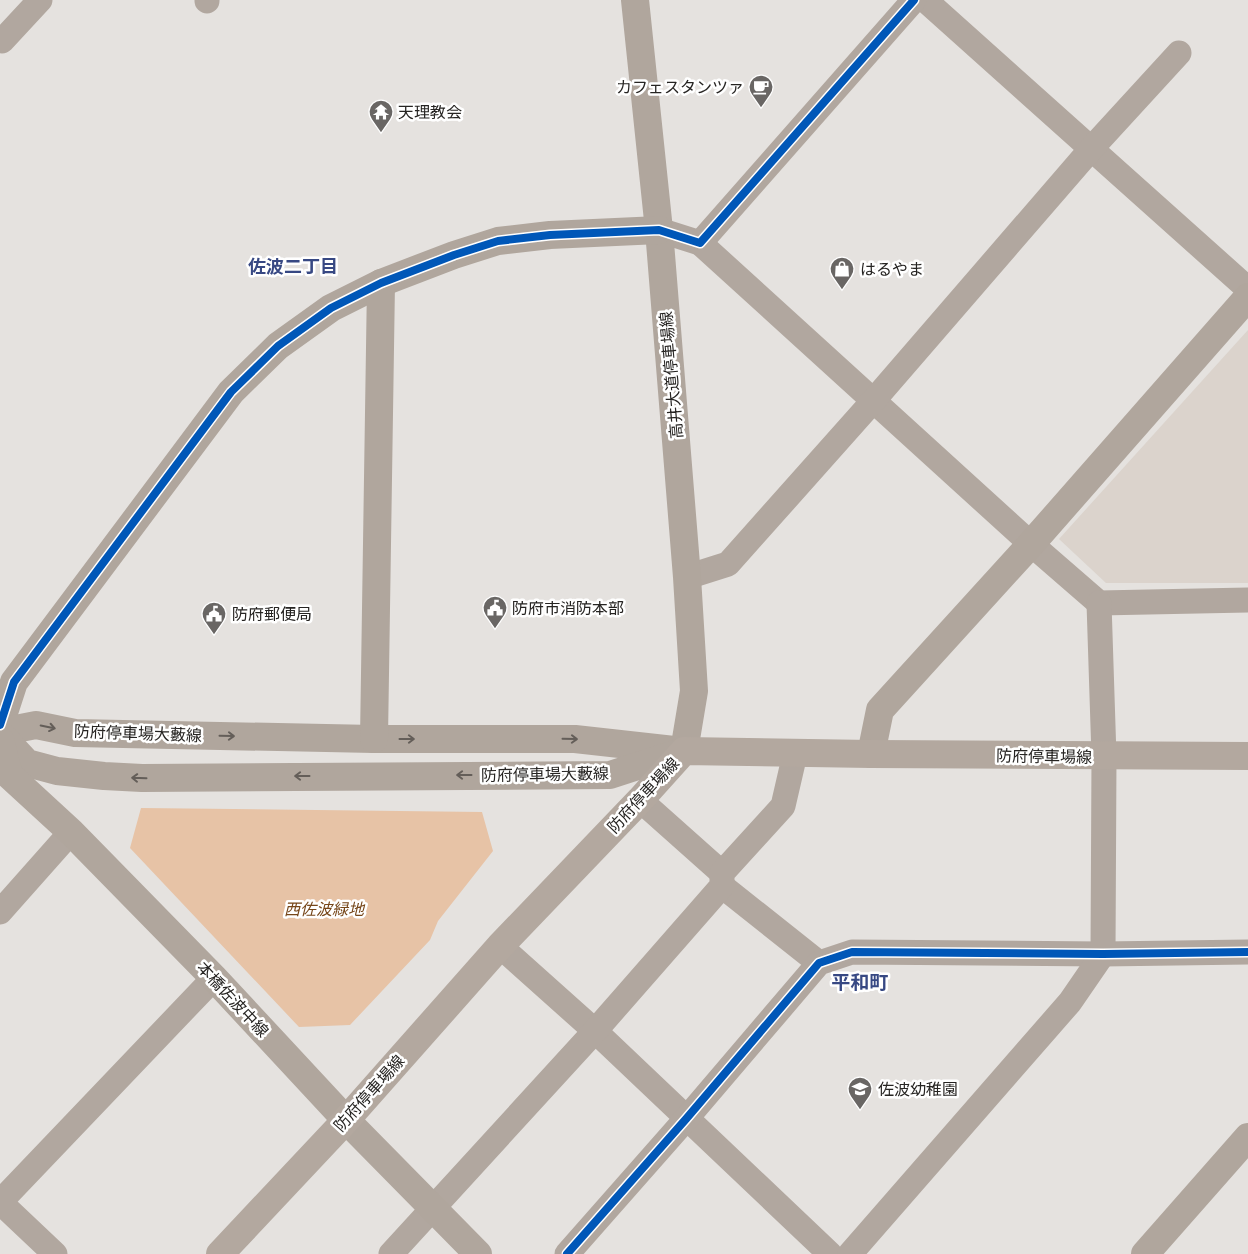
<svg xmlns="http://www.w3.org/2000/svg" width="1248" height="1254" font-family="Georgia,'Noto Sans JP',serif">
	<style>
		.built { fill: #dbd3cc }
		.green { fill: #e7c3a6 }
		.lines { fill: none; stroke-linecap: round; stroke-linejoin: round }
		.street { stroke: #b1a79f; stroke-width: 25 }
		.secondary { stroke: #b0a69d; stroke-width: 28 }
		.primary { stroke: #b3a89f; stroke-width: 28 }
		.cycleway-casing { stroke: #fff; stroke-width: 11 }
		.cycleway { stroke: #0057b8; stroke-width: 8 }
		.oneway { stroke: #645e59 }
		.labels { text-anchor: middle; stroke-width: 5; stroke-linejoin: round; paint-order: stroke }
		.poi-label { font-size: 16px; fill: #262422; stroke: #fff; text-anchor: start }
		.street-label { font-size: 16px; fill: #262422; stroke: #fff }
		.park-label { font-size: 16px; font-style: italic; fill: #764619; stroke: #fff }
		.neighbourhood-label { font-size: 18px; font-weight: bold; fill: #374883; stroke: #fff }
		.quarter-label { font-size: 19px; font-weight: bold; fill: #374883; stroke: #fff }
	</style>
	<rect width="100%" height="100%" fill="#e5e2df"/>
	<!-- built -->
	<polygon class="built" points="1248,330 1248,583 1106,583 1059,539"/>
	<!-- green -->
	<polygon class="green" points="141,808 482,812 493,851 438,921 430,940 350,1025 299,1027 130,848"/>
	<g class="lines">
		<!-- street -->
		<g class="street">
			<polyline points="207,0 207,1"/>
			<polyline points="925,0 1248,289"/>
			<polyline points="0,39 2,41 40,0"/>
			<polyline points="659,230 700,243 914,0"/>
			<polyline points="700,243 1031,544 1099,603 1248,600"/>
			<polyline points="687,577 728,564 874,400 1091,149 1179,53"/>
			<polyline points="640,800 722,873"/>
			<polyline points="722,886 819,963"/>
			<polyline points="0,912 71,832"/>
			<polyline points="500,946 595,1031 830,1254"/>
			<polyline points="55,1254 0,1202 214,978"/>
			<polyline points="391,1254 595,1031 722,886 722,873 783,806 795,754"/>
			<polyline points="567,1254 686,1119 819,963 852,952 1103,954 1248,952"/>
			<polyline points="850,1254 1070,1002 1103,954 1104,757 1099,603"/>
		</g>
		<!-- secondary -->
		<g class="secondary">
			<polyline points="635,0 659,230 687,577 694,691 684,751"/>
			<polyline points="0,725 14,682 231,392 278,346 331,308 381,283 454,255 498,241 550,235 659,230"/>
			<polyline points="0,732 36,725 75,733 374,739 575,739 674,750"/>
			<polyline points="1,735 27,763 57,771 104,776 142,778 610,775 684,751"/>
			<polyline points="374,739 381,283"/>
			<polyline points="0,740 9,775 71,832 214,978 346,1120 478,1254"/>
			<polyline points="871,754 880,710 1031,544 1248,297"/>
			<polyline points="1145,1254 1248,1137"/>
		</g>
		<!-- primary -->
		<polyline class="primary" points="220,1254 346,1120 500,946 640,800 684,751 871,754 1248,756"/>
		<defs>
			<g id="cycleway">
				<polyline points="0,725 14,682 231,392 278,346 331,308 381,283 454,255 498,241 550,235 659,230 700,243 914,0"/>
				<polyline points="567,1254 686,1119 819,963 852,952 1103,954 1248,952"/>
			</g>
		</defs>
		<!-- cycleway casing -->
		<use href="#cycleway" class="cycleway-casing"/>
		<!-- cycleway -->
		<use href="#cycleway" class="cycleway"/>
	</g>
	<!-- one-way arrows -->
	<defs><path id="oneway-shaft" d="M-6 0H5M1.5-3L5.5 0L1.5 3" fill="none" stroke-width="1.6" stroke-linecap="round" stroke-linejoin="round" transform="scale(1.25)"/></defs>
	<g class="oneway">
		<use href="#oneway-shaft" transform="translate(48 727) rotate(12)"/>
		<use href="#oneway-shaft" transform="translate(227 736) rotate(1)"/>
		<use href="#oneway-shaft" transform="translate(407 739)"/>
		<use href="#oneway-shaft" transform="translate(570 739) rotate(1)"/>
		<use href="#oneway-shaft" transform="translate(464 775) rotate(180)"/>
		<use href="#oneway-shaft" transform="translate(302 776) rotate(180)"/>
		<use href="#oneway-shaft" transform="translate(139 778) rotate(-178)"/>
	</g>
	<!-- icons -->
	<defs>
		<symbol id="cafe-pin" viewBox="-11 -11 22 30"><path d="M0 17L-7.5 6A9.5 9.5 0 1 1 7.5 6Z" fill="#696664" stroke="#fff"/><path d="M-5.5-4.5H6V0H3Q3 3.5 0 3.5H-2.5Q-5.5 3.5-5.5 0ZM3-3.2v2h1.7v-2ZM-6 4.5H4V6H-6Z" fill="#fff"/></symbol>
		<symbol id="temple-pin" viewBox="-11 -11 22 30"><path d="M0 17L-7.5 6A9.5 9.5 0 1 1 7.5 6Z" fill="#696664" stroke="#fff"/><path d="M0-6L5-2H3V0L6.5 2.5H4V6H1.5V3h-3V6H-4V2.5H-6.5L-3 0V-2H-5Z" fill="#fff"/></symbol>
		<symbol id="shop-pin" viewBox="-11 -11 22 30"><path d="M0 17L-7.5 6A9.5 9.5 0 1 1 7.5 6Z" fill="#696664" stroke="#fff"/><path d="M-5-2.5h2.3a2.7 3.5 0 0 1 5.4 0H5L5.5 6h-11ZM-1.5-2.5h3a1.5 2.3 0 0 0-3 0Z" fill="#fff"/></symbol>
		<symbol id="civic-pin" viewBox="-11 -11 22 30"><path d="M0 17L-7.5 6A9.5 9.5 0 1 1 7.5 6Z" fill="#696664" stroke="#fff"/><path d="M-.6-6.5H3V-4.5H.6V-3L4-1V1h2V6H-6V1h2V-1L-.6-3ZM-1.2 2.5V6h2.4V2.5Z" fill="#fff"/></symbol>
		<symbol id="school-pin" viewBox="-11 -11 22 30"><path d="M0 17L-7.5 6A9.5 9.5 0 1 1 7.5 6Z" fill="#696664" stroke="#fff"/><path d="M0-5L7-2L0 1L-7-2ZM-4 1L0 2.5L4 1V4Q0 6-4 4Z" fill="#fff"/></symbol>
	</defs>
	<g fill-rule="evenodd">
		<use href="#cafe-pin" x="747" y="73" width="28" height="38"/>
		<use href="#temple-pin" x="367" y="98" width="28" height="38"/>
		<use href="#shop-pin" x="828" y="255" width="28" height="38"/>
		<use href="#civic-pin" x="481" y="594" width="28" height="38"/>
		<use href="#civic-pin" x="200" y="600" width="28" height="38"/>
		<use href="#school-pin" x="846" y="1075" width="28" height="38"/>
	</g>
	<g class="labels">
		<!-- poi labels -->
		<g class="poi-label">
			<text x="744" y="93" text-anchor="end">カフェスタンツァ</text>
			<text x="398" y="118">天理教会</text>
			<text x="860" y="275">はるやま</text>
			<text x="512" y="614">防府市消防本部</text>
			<text x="232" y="620">防府郵便局</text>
			<text x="878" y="1095">佐波幼稚園</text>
		</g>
		<!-- street labels -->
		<g class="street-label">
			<text transform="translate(671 375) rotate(-95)" y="6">高井大道停車場線</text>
			<text transform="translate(138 733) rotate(2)" y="6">防府停車場大藪線</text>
			<text transform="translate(1044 756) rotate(1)" y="6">防府停車場線</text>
			<text transform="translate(545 774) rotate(-1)" y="6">防府停車場大藪線</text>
			<text transform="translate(643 795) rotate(-47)" y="6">防府停車場線</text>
			<text transform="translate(233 999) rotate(47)" y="6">本橋佐波中線</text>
			<text transform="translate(369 1093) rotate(-48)" y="6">防府停車場線</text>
		</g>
		<!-- park labels -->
		<g class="park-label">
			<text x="324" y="915">西佐波緑地</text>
		</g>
		<!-- neighbourhood labels -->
		<g class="neighbourhood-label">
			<text x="293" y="273">佐波二丁目</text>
		</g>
		<!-- quarter labels -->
		<g class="quarter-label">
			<text x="860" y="989">平和町</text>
		</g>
	</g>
</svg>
